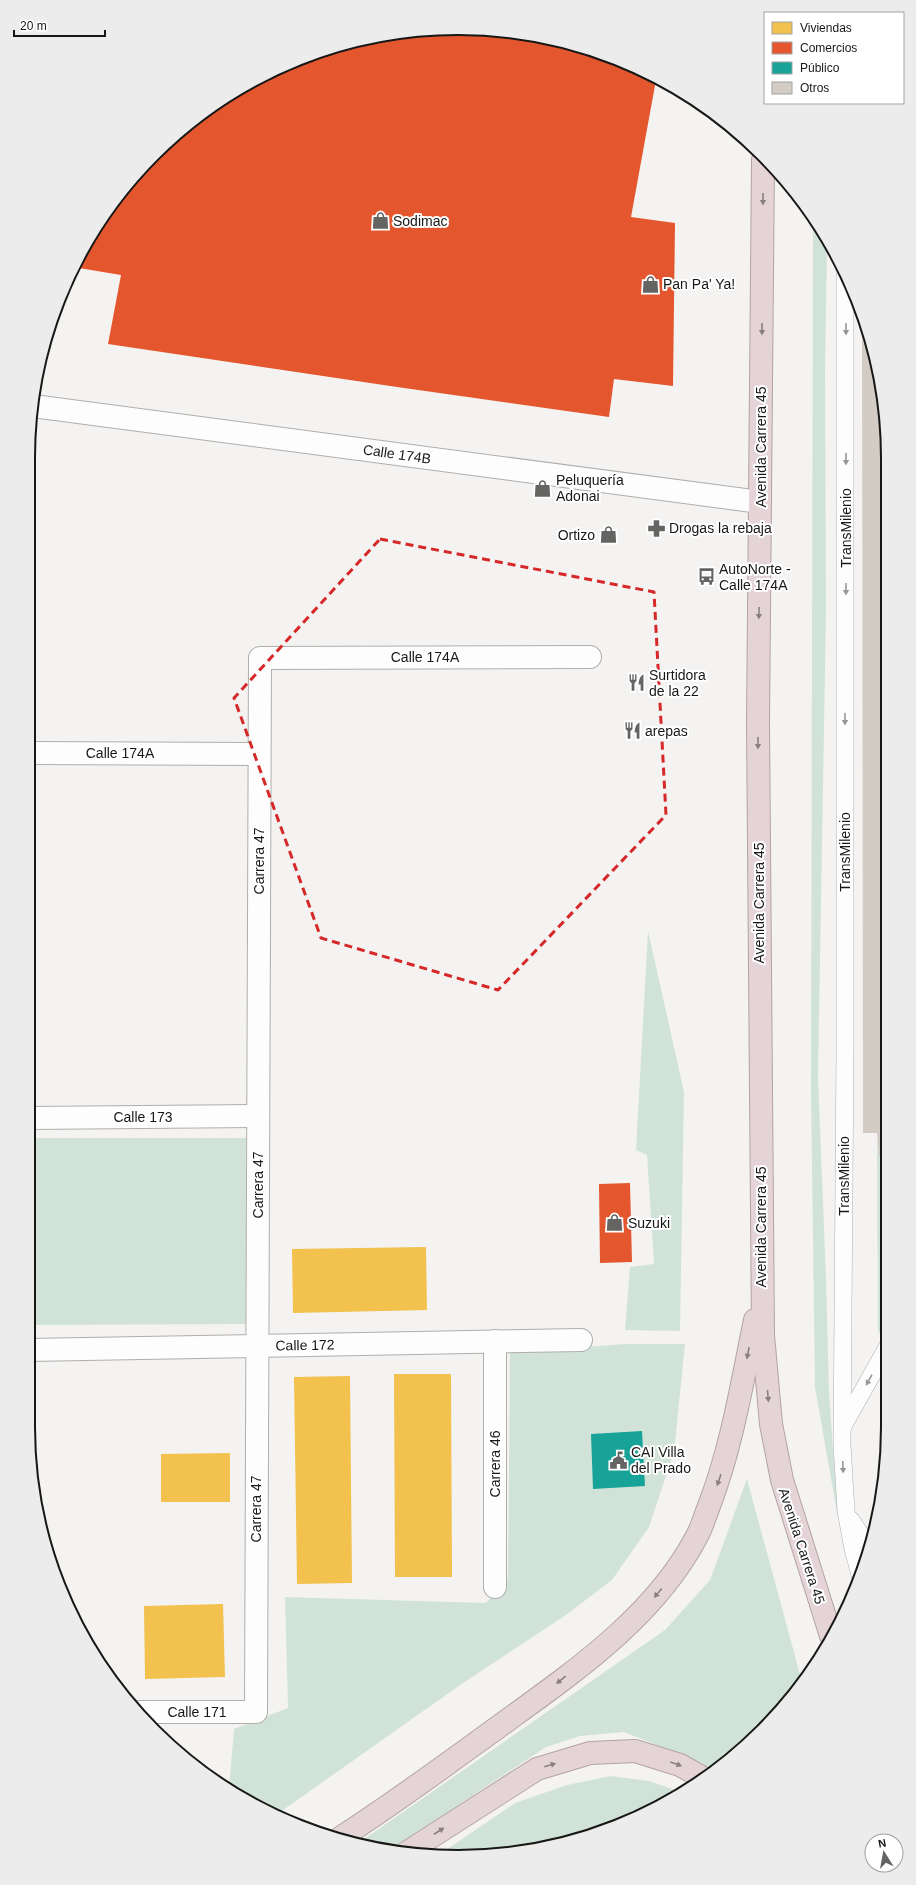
<svg xmlns="http://www.w3.org/2000/svg" width="916" height="1885" font-family="Arial,sans-serif">
	<style>
		.green { fill: #d1e3d8 }
		.homes { fill: #f2c14e }
		.shops { fill: #e4572e }
		.public { fill: #17a398 }
		.building { fill: #d2ccc4 }
		.lines { fill: none; stroke-linecap: round; stroke-linejoin: round }
		.lane-casing { stroke: #afaead; stroke-width: 18 }
		.street-casing { stroke: #afaead; stroke-width: 24 }
		.highway-casing { stroke: #b4a2a5; stroke-width: 24 }
		.lane { stroke: #fdfdfd; stroke-width: 17 }
		.street { stroke: #fdfdfd; stroke-width: 22 }
		.highway { stroke: #e5d4d7; stroke-width: 22 }
		.oneway { fill: #887f80 }
		.oneway2 { fill: #969695 }
		.marked { fill: none; stroke: #d62828; stroke-width: 3; stroke-dasharray: 8 5; stroke-linejoin: round }
		.labels { text-anchor: middle; stroke-width: 4; stroke-linejoin: round; paint-order: stroke }
		.poi-label { font-size: 14px; fill: #171715; stroke: #fff; text-anchor: start }
		.street-label { font-size: 14px; fill: #171715; stroke: #fff }
		.rim { fill: none; stroke: #171715; stroke-width: 2 }
	</style>
	<rect width="100%" height="100%" fill="#f4f3f2"/>
	<!-- green -->
	<g class="green">
		<polygon points="813,220 827,244 825,371 826,611 818,1077 826,1278 829,1392 838,1518 815,1387 811,1091"/>
		<polygon points="648,931 684,1092 680,1331 625,1330 630,1267 654,1264 647,1155 636,1150"/>
		<polygon points="28,1138 246,1138 246,1324 28,1325"/>
		<polygon points="877,1138 879,1156 887,1173 888,1315 878,1335"/>
		<polygon points="625,1344 685,1344 674,1452 649,1527 612,1580 566,1615 463,1683 276,1815 243,1799 229,1789 234,1729 288,1708 285,1597 486,1603 508,1579 510,1353"/>
		<polygon points="747,1479 802,1682 762,1731 713,1772 702,1763 624,1732 580,1736 546,1747 389,1851 357,1844 665,1630 710,1580"/>
		<polygon points="611,1776 649,1781 681,1792 648,1813 570,1842 514,1853 437,1856 515,1803 567,1785"/>
	</g>
	<!-- homes -->
	<g class="homes">
		<polygon points="426,1247 427,1310 293,1313 292,1249"/>
		<polygon points="394,1374 451,1374 452,1577 395,1577"/>
		<polygon points="350,1376 352,1583 297,1584 294,1377"/>
		<polygon points="230,1453 230,1502 161,1502 161,1454"/>
		<polygon points="223,1604 225,1677 145,1679 144,1606"/>
	</g>
	<!-- shops -->
	<g class="shops">
		<polygon points="458,28 542,36 623,61 656,80 631,217 675,223 673,386 614,379 609,417 397,387 108,344 121,275 79,268 81,255 101,219 154,154 219,100 294,61 374,36"/>
		<polygon points="630,1183 632,1262 600,1263 599,1184"/>
	</g>
	<!-- public -->
	<polygon class="public" points="642,1431 645,1486 593,1489 591,1434"/>
	<!-- building -->
	<polygon class="building" points="862,322 884,402 887,1173 879,1156 877,1133 863,1133"/>
	<g class="lines">
		<defs>
			<g id="lane">
				<polyline points="845,276 845,1050 842,1445 846,1511 853,1549 860,1575"/>
				<polyline points="843,1426 888,1346"/>
				<polyline points="851,1520 869,1547"/>
			</g>
			<g id="street">
				<polyline points="33,406 760,502"/>
				<polyline points="28,753 259,754"/>
				<polyline points="28,1118 258,1116"/>
				<polyline points="495,1341 495,1587"/>
				<polyline points="28,1350 581,1340"/>
				<polyline points="139,1712 256,1712 260,658 590,657"/>
			</g>
			<g id="highway">
				<polyline points="763,160 758,723 763,1335 771,1424 782,1480 831,1636"/>
				<path d="M340,1838c53,-34 103,-71 154,-108 74,-54 160,-111 203,-194 5,-9 8,-20 12,-30 23,-60 33,-123 46,-186"/>
				<polyline points="406,1853 537,1769 590,1753 635,1751 680,1765 703,1778"/>
			</g>
		</defs>
		<!-- lane casing -->
		<use href="#lane" class="lane-casing"/>
		<!-- street casing -->
		<use href="#street" class="street-casing"/>
		<!-- highway casing -->
		<use href="#highway" class="highway-casing"/>
		<!-- lane -->
		<use href="#lane" class="lane"/>
		<!-- street -->
		<use href="#street" class="street"/>
		<!-- highway -->
		<use href="#highway" class="highway"/>
	</g>
	<!-- one-way arrows -->
	<defs><path id="oneway-solid" d="M-6-.8H1V-3.2L6.5 0L1 3.2V.8H-6Z"/></defs>
	<g class="oneway">
		<use href="#oneway-solid" transform="translate(763 199) rotate(90)"/>
		<use href="#oneway-solid" transform="translate(762 329) rotate(90)"/>
		<use href="#oneway-solid" transform="translate(759 613) rotate(91)"/>
		<use href="#oneway-solid" transform="translate(758 743) rotate(90)"/>
		<use href="#oneway-solid" transform="translate(748 1353) rotate(101)"/>
		<use href="#oneway-solid" transform="translate(768 1396) rotate(85)"/>
		<use href="#oneway-solid" transform="translate(719 1480) rotate(109)"/>
		<use href="#oneway-solid" transform="translate(658 1593) rotate(130)"/>
		<use href="#oneway-solid" transform="translate(561 1680) rotate(141)"/>
		<use href="#oneway-solid" transform="translate(676 1764) rotate(20)"/>
		<use href="#oneway-solid" transform="translate(550 1765) rotate(-16)"/>
		<use href="#oneway-solid" transform="translate(439 1831) rotate(-33)"/>
	</g>
	<g class="oneway2">
		<use href="#oneway-solid" transform="translate(846 329) rotate(90)"/>
		<use href="#oneway-solid" transform="translate(846 459) rotate(90)"/>
		<use href="#oneway-solid" transform="translate(846 589) rotate(90)"/>
		<use href="#oneway-solid" transform="translate(845 719) rotate(90)"/>
		<use href="#oneway-solid" transform="translate(869 1380) rotate(119)"/>
		<use href="#oneway-solid" transform="translate(843 1467) rotate(88)"/>
	</g>
	<!-- marked area -->
	<path class="marked" d="M380,539l274,53 12,223 -168,175 -177,-52 -87,-240z"/>
	<!-- icons -->
	<defs>
		<symbol id="shop-bare" viewBox="-9 -9 18 18"><path d="M-5-2.5h2.3a2.7 3.5 0 0 1 5.4 0H5L5.5 6h-11ZM-1.5-2.5h3a1.5 2.3 0 0 0-3 0Z" fill="#646462" stroke="#fff" stroke-width="2.5" paint-order="stroke"/></symbol>
		<symbol id="pharmacy-bare" viewBox="-9 -9 18 18"><path d="M-2-6h4v4h4v4h-4v4h-4v-4h-4v-4h4Z" fill="#646462" stroke="#fff" stroke-width="2.5" paint-order="stroke"/></symbol>
		<symbol id="bus-bare" viewBox="-9 -9 18 18"><path d="M-5-6H5V4H4V6H2V4H-2V6H-4V4H-5ZM-3.5-4V0h7V-4ZM-3.5 1.2v1.5H-2V1.2ZM2 1.2v1.5H3.5V1.2Z" fill="#646462" stroke="#fff" stroke-width="2.5" paint-order="stroke"/></symbol>
		<symbol id="restaurant-bare" viewBox="-9 -9 18 18"><path d="M-5-6h1v4h1v-4h1v4h1v-4h1v5L-1.5 .5V6h-2V.5L-5-1ZM5-6V6H3V1.5H1.5Q1.5-4 5-6Z" fill="#646462" stroke="#fff" stroke-width="2.5" paint-order="stroke"/></symbol>
		<symbol id="civic-bare" viewBox="-9 -9 18 18"><path d="M-.6-6.5H3V-4.5H.6V-3L4-1V1h2V6H-6V1h2V-1L-.6-3ZM-1.2 2.5V6h2.4V2.5Z" fill="#646462" stroke="#fff" stroke-width="2.5" paint-order="stroke"/></symbol>
	</defs>
	<g fill-rule="evenodd">
		<use href="#shop-bare" x="368" y="208" width="25" height="25"/>
		<use href="#shop-bare" x="638" y="272" width="25" height="25"/>
		<use href="#shop-bare" x="530" y="476" width="25" height="25"/>
		<use href="#pharmacy-bare" x="644" y="516" width="25" height="25"/>
		<use href="#shop-bare" x="596" y="522" width="25" height="25"/>
		<use href="#bus-bare" x="694" y="564" width="25" height="25"/>
		<use href="#restaurant-bare" x="624" y="670" width="25" height="25"/>
		<use href="#restaurant-bare" x="620" y="718" width="25" height="25"/>
		<use href="#shop-bare" x="602" y="1210" width="25" height="25"/>
		<use href="#civic-bare" x="606" y="1448" width="25" height="25"/>
	</g>
	<g class="labels">
		<!-- poi labels -->
		<g class="poi-label">
			<text x="393" y="226">Sodimac</text>
			<text x="663" y="289">Pan Pa' Ya!</text>
			<text x="556" y="485">Peluquería<tspan x="556" dy="16">Adonai</tspan></text>
			<text x="669" y="533">Drogas la rebaja</text>
			<text x="595" y="540" text-anchor="end">Ortizo</text>
			<text x="719" y="574">AutoNorte -<tspan x="719" dy="16">Calle 174A</tspan></text>
			<text x="649" y="680">Surtidora<tspan x="649" dy="16">de la 22</tspan></text>
			<text x="645" y="736">arepas</text>
			<text x="628" y="1228">Suzuki</text>
			<text x="631" y="1457">CAI Villa<tspan x="631" dy="16">del Prado</tspan></text>
		</g>
		<!-- street labels -->
		<g class="street-label">
			<text transform="translate(761 447) rotate(-90)" y="5">Avenida Carrera 45</text>
			<text transform="translate(397 454) rotate(8)" y="5">Calle 174B</text>
			<text transform="translate(846 528) rotate(-90)" y="5">TransMilenio</text>
			<text x="425" y="662">Calle 174A</text>
			<text x="120" y="758">Calle 174A</text>
			<text transform="translate(845 852) rotate(-90)" y="5">TransMilenio</text>
			<text transform="translate(259 861) rotate(-90)" y="5">Carrera 47</text>
			<text transform="translate(759 903) rotate(-90)" y="5">Avenida Carrera 45</text>
			<text x="143" y="1122">Calle 173</text>
			<text transform="translate(844 1176) rotate(-90)" y="5">TransMilenio</text>
			<text transform="translate(258 1185) rotate(-90)" y="5">Carrera 47</text>
			<text transform="translate(761 1227) rotate(-90)" y="5">Avenida Carrera 45</text>
			<text transform="translate(305 1345) rotate(-1)" y="5">Calle 172</text>
			<text transform="translate(495 1464) rotate(-90)" y="5">Carrera 46</text>
			<text transform="translate(256 1509) rotate(-90)" y="5">Carrera 47</text>
			<text transform="translate(802 1546) rotate(72)" y="5">Avenida Carrera 45</text>
			<text x="197" y="1717">Calle 171</text>
		</g>
	</g>
	<!-- crop -->
	<path d="M0 0H916V1885H0ZM458 35H458A423 423 0 0 1 881 458V1427A423 423 0 0 1 458 1850H458A423 423 0 0 1 35 1427V458A423 423 0 0 1 458 35Z" fill="#ececec" fill-rule="evenodd"/>
	<path class="rim" d="M458 35H458A423 423 0 0 1 881 458V1427A423 423 0 0 1 458 1850H458A423 423 0 0 1 35 1427V458A423 423 0 0 1 458 35Z"/>
	<!-- legend -->
	<rect x="764" y="12" width="140" height="92" fill="#ffffff" stroke="#a2a2a1"/>
	<rect x="772" y="22" width="20" height="12" fill="#f2c14e" stroke="#a2a2a1"/>
	<text x="800" y="32" font-size="12" fill="#171715">Viviendas</text>
	<rect x="772" y="42" width="20" height="12" fill="#e4572e" stroke="#a2a2a1"/>
	<text x="800" y="52" font-size="12" fill="#171715">Comercios</text>
	<rect x="772" y="62" width="20" height="12" fill="#17a398" stroke="#a2a2a1"/>
	<text x="800" y="72" font-size="12" fill="#171715">Público</text>
	<rect x="772" y="82" width="20" height="12" fill="#d2ccc4" stroke="#a2a2a1"/>
	<text x="800" y="92" font-size="12" fill="#171715">Otros</text>
	<!-- north arrow -->
	<g transform="translate(884 1853) rotate(349)"><circle r="19" fill="#ffffff" stroke="#a2a2a1"/>
	<path d="M0-3L7 15L0 10L-7 15Z" fill="#646462"/>
	<text y="-6" font-size="11" font-weight="bold" text-anchor="middle" fill="#171715">N</text>
	</g>
	<!-- scale -->
	<path d="M14 30v6h91v-6" fill="none" stroke="#171715" stroke-width="2"/>
	<text x="20" y="30" font-size="12" fill="#171715" stroke="#ffffff" stroke-width="3" paint-order="stroke">20 m</text>
</svg>
